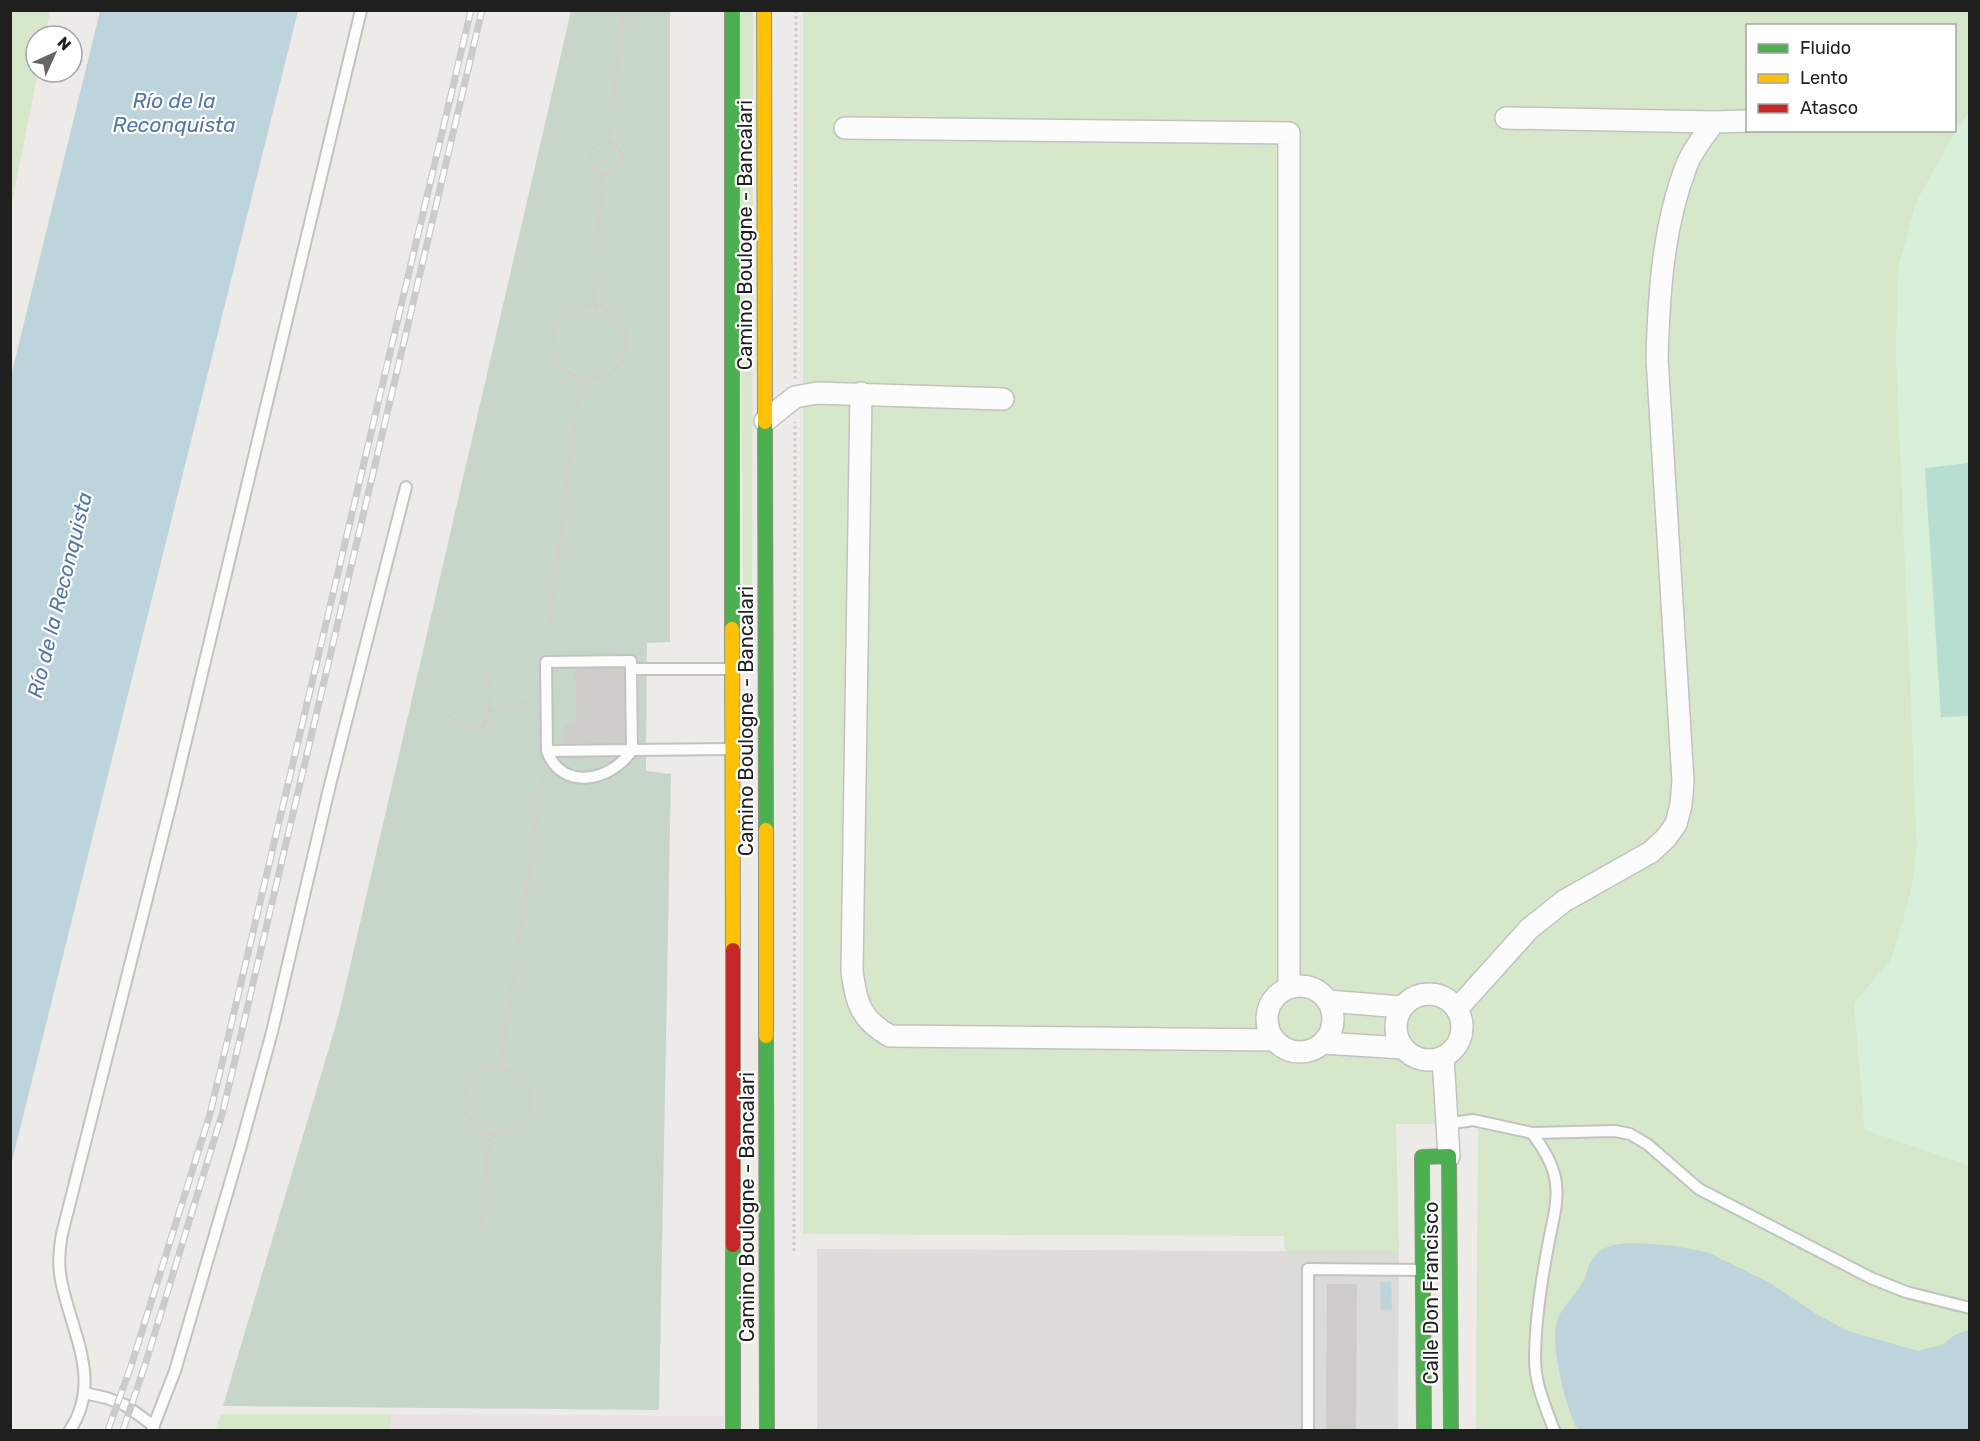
<svg xmlns="http://www.w3.org/2000/svg" width="1980" height="1441" font-family="Rubik,sans-serif">
	<style>
		.residential { fill: #dbdbd9 }
		.industrial { fill: #e9e1e5 }
		.grass { fill: #d7e7ca; fill-rule: evenodd }
		.cemetery { fill: #c7d6c9 }
		.park { fill: #d8f0da }
		.pitch { fill: #b7dfd1 }
		.parking { fill: #dddcdb }
		.water { fill: #bed4dc }
		.building { fill: #cdccc9 }
		.lines { fill: none; stroke-linecap: round; stroke-linejoin: round }
		.lane-casing { stroke: #c2c2c0; stroke-width: 14 }
		.street-casing { stroke: #c2c2c0; stroke-width: 24 }
		.fast-casing { stroke: #919582; stroke-width: 16 }
		.slow-casing { stroke: #919582; stroke-width: 16 }
		.jam-casing { stroke: #919582; stroke-width: 16 }
		.path { stroke: #d5cac8; stroke-width: 3; stroke-dasharray: 3 3; stroke-linecap: butt }
		.lane { stroke: #fcfcfc; stroke-width: 10 }
		.street { stroke: #fcfcfc; stroke-width: 21 }
		.fast { stroke: #4caf50; stroke-width: 14 }
		.slow { stroke: #ffc107; stroke-width: 14 }
		.jam { stroke: #c62828; stroke-width: 14 }
		.rail-casing { stroke: #cbcbca; stroke-width: 7 }
		.rail { stroke: #fff; stroke-width: 4.5; stroke-dasharray: 14; stroke-linecap: butt }
		.labels { text-anchor: middle; stroke-width: 4.5; stroke-linejoin: round; paint-order: stroke }
		.street-label { font-size: 20px; fill: #1f1f1f; stroke: #fff }
		.water-label { font-size: 21px; font-style: italic; fill: #5576a4; stroke: #fff }
	</style>
	<rect width="100%" height="100%" fill="#ecebe8"/>
	<!-- residential -->
	<polygon class="residential" points="1285,1251 1399,1251 1398,1430 1284,1430"/>
	<!-- industrial -->
	<polygon class="industrial" points="391,1414 724,1416 724,1430 391,1430"/>
	<!-- grass -->
	<g class="grass">
		<polygon points="11,10 50,11 45,36 36,36 36,72 38,72 11,207"/>
		<polygon points="738,11 753,11 752,651 751,657 748,661 744,660"/>
		<path d="M803,11h1166v101l-13,18 -40,73 -17,63 -3,83 21,495 -3,33 -7,30 -16,53 -37,43 11,126 104,36v265h-493l2,-306h-82l3,127h-114l-1,-15 -481,-2zM1748,26h206v104h-206z"/>
		<polygon points="221,1414 391,1414 391,1430 215,1430"/>
	</g>
	<!-- cemetery -->
	<polygon class="cemetery" points="571,11 670,11 670,642 647,643 646,771 671,774 659,1410 223,1406 339,1014"/>
	<!-- park -->
	<polygon class="park" points="1969,112 1969,1165 1865,1130 1854,1003 1891,960 1907,907 1914,877 1917,844 1896,349 1899,266 1916,203 1956,130"/>
	<!-- pitch -->
	<polygon class="pitch" points="1969,463 1969,716 1941,717 1925,468"/>
	<!-- parking -->
	<polygon class="parking" points="817,1249 1285,1251 1285,1430 817,1430"/>
	<!-- water -->
	<g class="water">
		<polygon points="100,11 298,11 11,1165 11,376"/>
		<path d="M1638,1243l36,3 33,6 63,31 48,32 30,16 70,20 24,-6 14,-11 13,-4v100h-391c-12,-20 -30,-90 -20,-112 6,-14 19,-24 26,-38 3,-5 3,-12 6,-17 11,-20 28,-19 48,-20z"/>
		<polygon points="1380,1282 1391,1282 1392,1310 1381,1310"/>
	</g>
	<!-- building -->
	<g class="building">
		<polygon points="575,669 624,669 624,743 564,743 564,725 577,724"/>
		<polygon points="1327,1284 1357,1284 1356,1431 1326,1431"/>
	</g>
	<g class="lines">
		<defs>
			<g id="lane">
				<polyline points="631,669 631,661 546,662 547,751 632,750 631,669 732,669"/>
				<path d="M547,751c15,41 65,30 85,-1l100,-1"/>
				<polyline points="1446,1124 1473,1120 1532,1133 1615,1131 1630,1134 1647,1144 1699,1189 1871,1278 1906,1292 1970,1308"/>
				<path d="M1532,1133c9,12 18,26 22,40 7,24 -2,49 -6,73 -7,37 -13,76 -13,114 0,24 11,48 19,70"/>
				<polyline points="84,1393 107,1398 125,1405 154,1426"/>
				<path d="M70,1430c33,-50 1,-98 -9,-150 -3,-16 -2,-31 1,-46l109,-431 190,-793"/>
				<polyline points="152,1430 175,1371 240,1149 272,1032 329,789 406,487"/>
				<polyline points="1308,1430 1308,1269 1423,1270"/>
			</g>
			<g id="street">
				<polyline points="1506,118 1714,122"/>
				<polyline points="845,128 1289,133 1289,987"/>
				<path d="M861,393l-9,578c4,32 9,49 38,65l383,4"/>
				<polyline points="765,421 795,397 817,393 1003,399"/>
				<circle cx="1300" cy="1019" r="33"/>
				<circle cx="1429" cy="1027" r="33"/>
				<polyline points="1328,1001 1401,1007"/>
				<path d="M1457,1009l72,-80 35,-28 87,-49 15,-14 10,-14 5,-19 2,-24 -26,-423c2,-66 6,-132 30,-194 6,-15 18,-29 27,-42l34,-1"/>
				<polyline points="1323,1043 1403,1048"/>
				<polyline points="1443,1057 1449,1156"/>
			</g>
			<g id="fast">
				<polyline points="732,10 732,629"/>
				<polyline points="765,422 766,830"/>
				<polyline points="766,1036 767,1430"/>
				<polyline points="733,1245 733,1430"/>
				<polyline points="1424,1430 1422,1157 1449,1156 1451,1430"/>
			</g>
			<g id="slow">
				<polyline points="764,10 765,422"/>
				<polyline points="732,629 733,950"/>
				<polyline points="766,830 766,1036"/>
			</g>
			<polyline id="jam" points="733,950 733,1245"/>
		</defs>
		<!-- lane casing -->
		<use href="#lane" class="lane-casing"/>
		<!-- street casing -->
		<use href="#street" class="street-casing"/>
		<!-- fast casing -->
		<use href="#fast" class="fast-casing"/>
		<!-- slow casing -->
		<use href="#slow" class="slow-casing"/>
		<!-- jam casing -->
		<use href="#jam" class="jam-casing"/>
		<!-- path -->
		<g class="path">
			<polyline points="609,142 624,10"/>
			<circle cx="606" cy="158" r="16"/>
			<polyline points="593,304 603,174"/>
			<circle cx="589" cy="342" r="37"/>
			<polyline points="795,379 796,10"/>
			<polyline points="547,648 580,378"/>
			<polyline points="490,711 533,701"/>
			<polyline points="448,716 462,725 484,726 489,711 488,674"/>
			<polyline points="500,1069 544,773"/>
			<circle cx="497" cy="1102" r="33"/>
			<polyline points="479,1237 490,1134"/>
			<polyline points="794,1251 795,422"/>
		</g>
		<!-- lane -->
		<use href="#lane" class="lane"/>
		<!-- street -->
		<use href="#street" class="street"/>
		<!-- fast -->
		<use href="#fast" class="fast"/>
		<!-- slow -->
		<use href="#slow" class="slow"/>
		<!-- jam -->
		<use href="#jam" class="jam"/>
		<defs>
			<g id="rail">
				<polyline points="108,1430 132,1363 210,1114 471,10"/>
				<polyline points="123,1430 145,1365 223,1111 482,10"/>
			</g>
		</defs>
		<!-- rail casing -->
		<use href="#rail" class="rail-casing"/>
		<!-- rail -->
		<use href="#rail" class="rail"/>
	</g>
	<g class="labels">
		<!-- street labels -->
		<g class="street-label">
			<text transform="translate(745 235) rotate(-90)" y="7">Camino Boulogne - Bancalari</text>
			<text transform="translate(746 721) rotate(-90)" y="7">Camino Boulogne - Bancalari</text>
			<text transform="translate(747 1207) rotate(-90)" y="7">Camino Boulogne - Bancalari</text>
			<text transform="translate(1431 1293) rotate(-90)" y="7">Calle Don Francisco</text>
		</g>
		<!-- water labels -->
		<g class="water-label">
			<text x="174" y="108">Río de la<tspan x="174" dy="24">Reconquista</tspan></text>
			<text transform="translate(60 595) rotate(-76)" y="7">Río de la Reconquista</text>
		</g>
	</g>
	<!-- border -->
	<rect width="1980" height="1441" fill="none" stroke="#1f1f1f" stroke-width="24"/>
	<!-- legend -->
	<rect x="1746" y="24" width="210" height="108" fill="#ffffff" stroke="#a5a5a5" stroke-width="1.5"/>
	<rect x="1758" y="44" width="30" height="9" fill="#4caf50" stroke="#a5a5a5" stroke-width="1.5"/>
	<text x="1800" y="54" font-size="18" fill="#1f1f1f">Fluido</text>
	<rect x="1758" y="74" width="30" height="9" fill="#ffc107" stroke="#a5a5a5" stroke-width="1.5"/>
	<text x="1800" y="84" font-size="18" fill="#1f1f1f">Lento</text>
	<rect x="1758" y="104" width="30" height="9" fill="#c62828" stroke="#a5a5a5" stroke-width="1.5"/>
	<text x="1800" y="114" font-size="18" fill="#1f1f1f">Atasco</text>
	<!-- north arrow -->
	<g transform="translate(54 54) rotate(45)"><circle r="28" fill="#ffffff" stroke="#a5a5a5" stroke-width="1.5"/>
	<path d="M0-4.5L10 22L0 15L-10 22Z" fill="#676665"/>
	<text y="-9" font-size="16" font-weight="bold" text-anchor="middle" fill="#1f1f1f">N</text>
	</g>
</svg>
